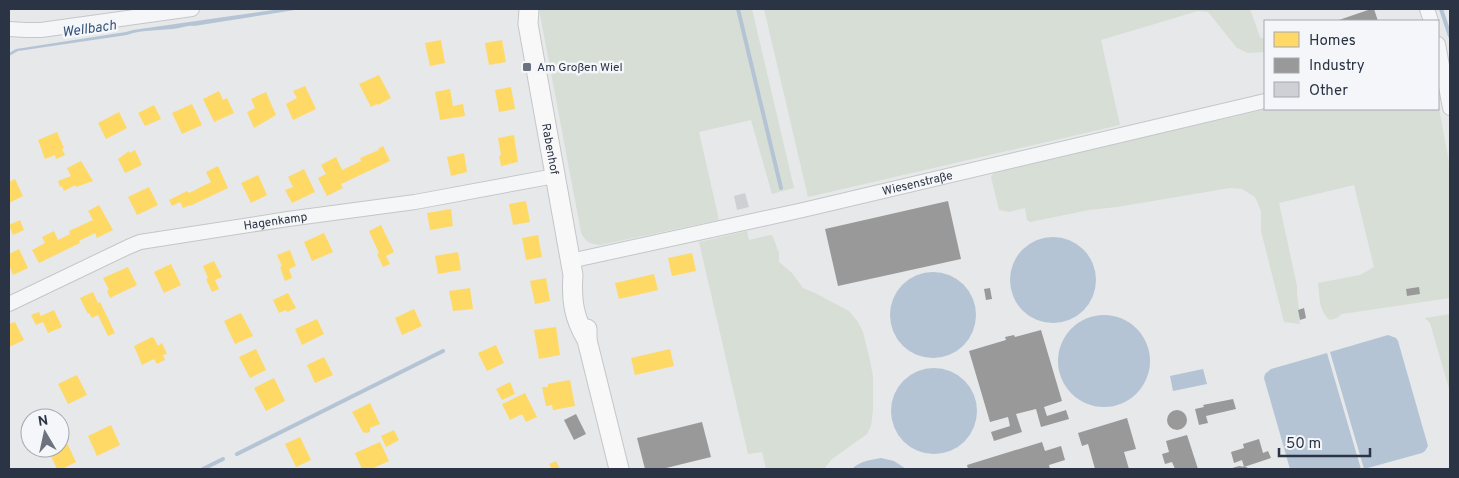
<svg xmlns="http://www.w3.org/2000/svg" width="1459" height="478" font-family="Overpass,sans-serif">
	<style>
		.green { fill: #d6ded6 }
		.water { fill: #b4c4d5 }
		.homes { fill: #ffd966 }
		.industry { fill: #999 }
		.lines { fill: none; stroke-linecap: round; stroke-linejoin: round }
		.stream { stroke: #b4c4d5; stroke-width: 4 }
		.building { fill: #ced0d3 }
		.street-casing { stroke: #c4c6c8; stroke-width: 16 }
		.secondary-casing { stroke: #c4c6c8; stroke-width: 21 }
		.street { stroke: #f5f6f7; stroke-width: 14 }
		.secondary { stroke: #f8f8f8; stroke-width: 19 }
		.poi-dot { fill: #6c737f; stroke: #f4f6f9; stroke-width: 2 }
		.labels { text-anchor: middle; stroke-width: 5; stroke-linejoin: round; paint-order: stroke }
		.poi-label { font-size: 12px; fill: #2b3445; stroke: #f4f6f9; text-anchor: start }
		.street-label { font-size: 12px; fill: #2b3445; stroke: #f4f6f9 }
		.water-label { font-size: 14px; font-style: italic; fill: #34527a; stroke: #f4f6f9 }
	</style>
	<rect width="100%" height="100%" fill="#e6e8ea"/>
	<!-- green -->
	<g class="green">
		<path d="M539,9h213l42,179 -22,6 -21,-74 -52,12 20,88 -119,25c-10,-1 -15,-3 -19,-13z"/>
		<polygon points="764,9 1250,9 1260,37 1265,39 1265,52 1248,53 1237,48 1208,12 1198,11 1101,40 1120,125 808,197"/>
		<path d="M1438,103l12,65v130l-108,16 -5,4 -7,2c-12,-9 -10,-24 -12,-37l42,-8 14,-8 -20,-82 -75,18 18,83v8l2,15 -1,1 2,14 -16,-2 -23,-91v-20l-6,-14 -13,-8 -12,-1 -113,19 -28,3 -59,12 -3,-2 -2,-12 -16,4 -10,-2 -8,-33 4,-6 272,-62h171z"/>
		<polygon points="747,231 749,240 771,235 773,237 779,253 779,262 792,273 803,288 815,293 849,311 858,322 863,332 869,356 873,376 873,410 871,426 867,434 832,459 824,469 766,469 762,452 748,454 699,242"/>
		<polygon points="1450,314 1450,392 1430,323 1425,318"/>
	</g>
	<!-- water -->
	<g class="water">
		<path d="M280,9h21l-107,17c-6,-1 -9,1 -15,2 -17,3 -36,1 -52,7l-109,16 -9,5v-3l7,-4 110,-17 7,-2z"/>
		<circle cx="1053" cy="280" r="43"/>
		<circle cx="933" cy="315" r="43"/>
		<circle cx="1104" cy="361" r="46"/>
		<polygon points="1388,335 1396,338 1398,341 1428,446 1425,451 1422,453 1364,469 1330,352"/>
		<polygon points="1327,353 1361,469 1290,469 1264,378 1265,374 1271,369"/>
		<circle cx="934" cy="411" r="43"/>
		<polygon points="1203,369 1207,384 1173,391 1170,376"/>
		<path d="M881,458l13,3 12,8h-54c8,-8 18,-9 29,-11z"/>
	</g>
	<!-- homes -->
	<g class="homes">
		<polygon points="441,40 445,63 430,66 425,43"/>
		<polygon points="502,40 506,62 489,65 485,43"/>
		<polygon points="379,75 391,98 378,105 377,104 371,107 359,84"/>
		<polygon points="305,86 316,109 293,120 286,104 297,98 293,91"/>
		<polygon points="511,87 515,109 499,112 495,90"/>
		<polygon points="450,89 453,106 463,104 465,116 440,120 435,92"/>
		<polygon points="219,91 223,100 227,98 234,113 214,122 203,99"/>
		<polygon points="266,92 276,115 254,128 247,112 255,108 251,99"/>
		<polygon points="192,104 202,125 182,134 172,113"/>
		<polygon points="154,105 161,119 145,126 138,113"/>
		<polygon points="119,112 127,128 106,139 98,123"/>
		<polygon points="57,132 64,148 62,149 65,155 56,159 55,155 45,159 38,140"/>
		<polygon points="514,135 518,162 501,166 499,156 501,155 498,138"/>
		<polygon points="383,146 390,161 341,184 343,188 327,196 318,178 326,174 321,165 336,157 342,170 361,161 360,158 379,150 378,149"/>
		<polygon points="135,150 142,165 125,173 118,159 129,151 130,153"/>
		<polygon points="464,153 467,172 451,176 447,157"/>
		<polygon points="81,161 93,181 76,187 75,185 64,191 62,186 60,187 58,181 71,176 67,168"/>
		<polygon points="218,166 228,188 190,206 190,205 183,208 180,202 172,206 169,200 187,191 189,193 211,182 206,172"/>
		<polygon points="304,169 315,192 292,203 285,190 293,187 288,177"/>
		<polygon points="258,175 267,195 251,203 241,183"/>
		<polygon points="15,179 23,196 9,203 9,182"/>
		<polygon points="149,187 158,205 137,215 128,197"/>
		<polygon points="526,201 530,222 513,225 509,204"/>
		<polygon points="99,205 113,230 97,238 95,233 79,241 80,243 39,263 32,250 45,243 42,237 54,231 58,240 70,234 69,231 93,220 88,211"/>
		<polygon points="451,209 453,226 430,230 427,213"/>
		<polygon points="20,220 24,230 13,235 9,225"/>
		<polygon points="381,225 394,252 386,256 390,264 383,267 377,254 379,253 369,231"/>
		<polygon points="324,233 333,252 312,261 304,242"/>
		<polygon points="538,235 542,257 526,260 522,238"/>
		<polygon points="19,249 28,268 13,275 9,265 9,254"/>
		<polygon points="290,250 296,266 289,269 292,278 285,281 280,267 282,266 277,255"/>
		<polygon points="458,252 461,270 438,274 435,256"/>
		<polygon points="692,253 696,271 672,276 668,258"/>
		<polygon points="214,261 222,277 215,280 219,289 212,292 206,279 208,278 203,266"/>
		<polygon points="171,264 181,285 164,293 154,272"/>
		<polygon points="128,267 137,285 110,298 107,291 109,290 103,278"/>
		<polygon points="654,274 658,290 619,299 615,283"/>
		<polygon points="546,278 550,301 535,304 530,281"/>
		<polygon points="470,288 473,309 453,311 449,291"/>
		<polygon points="93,292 98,303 100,302 115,333 108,336 98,315 92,318 89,313 88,314 80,298"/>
		<polygon points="288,293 296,308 287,312 286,310 279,313 273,300"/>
		<polygon points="414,309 422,326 402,335 395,318"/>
		<polygon points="54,310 62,327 48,333 43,322 36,325 31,315 39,312 41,316"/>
		<polygon points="241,313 253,336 235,344 224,321"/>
		<polygon points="317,319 324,334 302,345 295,329"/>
		<polygon points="15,322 24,340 9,347 9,324"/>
		<polygon points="556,327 560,355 539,359 534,330"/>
		<polygon points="152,337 154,338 158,346 162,343 167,354 163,355 165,360 157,364 154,359 142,365 134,346"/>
		<polygon points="496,345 504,363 487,371 478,353"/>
		<polygon points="256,349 266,370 250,378 239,357"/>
		<polygon points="670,349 674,366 635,375 631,358"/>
		<polygon points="324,357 333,375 315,383 307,365"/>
		<polygon points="77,375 87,395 68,404 58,384"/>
		<polygon points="274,378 285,401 266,411 254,388"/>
		<polygon points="570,380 575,406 553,410 552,405 546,406 542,387 548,387 548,384"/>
		<polygon points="510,382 515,394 502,400 496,389"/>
		<polygon points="525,393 537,417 526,422 522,414 510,420 502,404"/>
		<polygon points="370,403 380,424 370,428 370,432 366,433 363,432 352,412"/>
		<polygon points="111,425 120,445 97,456 88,436"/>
		<polygon points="394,430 399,440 386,447 381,436"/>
		<polygon points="300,437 311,460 296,467 285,444"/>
		<polygon points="66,441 76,462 62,469 57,469 48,450 51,448 60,448 60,444"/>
		<polygon points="380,442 389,461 371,469 362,469 355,453"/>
		<polygon points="556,461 560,469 552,469 549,464"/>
	</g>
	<!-- industry -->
	<g class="industry">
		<polygon points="1371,9 1374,9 1378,21 1336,21"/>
		<polygon points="948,201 961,259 838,286 825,229"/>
		<polygon points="1419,287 1420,294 1407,296 1406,289"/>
		<polygon points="990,288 992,299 986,300 984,289"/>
		<polygon points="1304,308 1306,318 1300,320 1298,310"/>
		<polygon points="1041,330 1062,401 1044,407 1047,416 1066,410 1069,419 1041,427 1036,409 1016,414 1022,432 994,441 991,432 1010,426 1008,417 990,422 969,351 1006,340 1005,337 1014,335 1015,337"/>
		<polygon points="1233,399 1236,409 1206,416 1208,423 1199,425 1195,409 1204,407 1203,405"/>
		<circle cx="1177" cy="420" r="10"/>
		<polygon points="576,414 586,434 574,440 564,420"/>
		<polygon points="1127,418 1136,449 1124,452 1129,469 1095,469 1088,444 1082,446 1078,433"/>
		<polygon points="702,422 711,457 662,469 645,469 637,438"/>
		<polygon points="1187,435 1198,469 1175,469 1172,462 1165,464 1162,454 1169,452 1166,441"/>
		<polygon points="1259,439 1263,453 1268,451 1271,458 1244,467 1242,460 1234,463 1231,452 1244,448 1243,444"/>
		<polygon points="1042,442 1045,451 1061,446 1065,460 1049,465 1050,469 968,469 967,465"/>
		<polygon points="1239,466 1246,467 1250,469 1229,469"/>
	</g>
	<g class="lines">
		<!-- stream -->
		<g class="stream">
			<polyline points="738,9 781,188"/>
			<polyline points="1441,9 1450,36"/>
			<polyline points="237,454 443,351"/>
			<polyline points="203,469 223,459"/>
		</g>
	</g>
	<!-- building -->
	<polygon class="building" points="745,193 749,207 737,210 734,196"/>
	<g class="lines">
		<defs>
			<g id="street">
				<polyline points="1427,9 1431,21"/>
				<polyline points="9,29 26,30 41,30 192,9"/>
				<polyline points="1438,44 1450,108"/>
				<path id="s1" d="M570,261l233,-51 462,-109"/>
				<path id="s2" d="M9,304l119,-57 12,-5 148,-23 127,-17 140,-26"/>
			</g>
			<g id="secondary">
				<path id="s3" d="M529,9l-1,15 45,251c-2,26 1,43 14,65"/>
				<polyline points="587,329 587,340 619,469"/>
			</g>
		</defs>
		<!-- street casing -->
		<use href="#street" class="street-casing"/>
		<!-- secondary casing -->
		<use href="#secondary" class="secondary-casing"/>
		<!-- street -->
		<use href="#street" class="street"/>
		<!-- secondary -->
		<use href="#secondary" class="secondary"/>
	</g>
	<!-- markers -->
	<rect class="poi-dot" x="522" y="62" width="10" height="10" rx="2.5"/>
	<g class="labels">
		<!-- poi labels -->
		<g class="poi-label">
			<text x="537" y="71">Am Großen Wiel</text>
		</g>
		<!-- street labels -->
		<g class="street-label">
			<text dy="4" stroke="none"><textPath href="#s3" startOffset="142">Rabenhof</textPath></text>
			<text dy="4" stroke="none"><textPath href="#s1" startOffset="356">Wiesenstraße</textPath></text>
			<text dy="4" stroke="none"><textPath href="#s2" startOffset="282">Hagenkamp</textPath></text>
		</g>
		<!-- water labels -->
		<g class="water-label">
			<text transform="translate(89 28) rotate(-8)" y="5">Wellbach</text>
		</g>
	</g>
	<!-- border -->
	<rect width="1459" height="478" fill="none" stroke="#2b3445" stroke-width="20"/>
	<!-- legend -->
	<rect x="1264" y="20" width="175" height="90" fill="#f4f6f9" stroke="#a4a8b1"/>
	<rect x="1274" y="32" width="25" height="15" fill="#ffd966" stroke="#a4a8b1"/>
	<text x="1309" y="45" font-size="15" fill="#2b3445">Homes</text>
	<rect x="1274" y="58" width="25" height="15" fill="#999999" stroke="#a4a8b1"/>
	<text x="1309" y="70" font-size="15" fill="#2b3445">Industry</text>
	<rect x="1274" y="82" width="25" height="15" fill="#ced0d3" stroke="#a4a8b1"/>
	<text x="1309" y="95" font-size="15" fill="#2b3445">Other</text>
	<!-- north arrow -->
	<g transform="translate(45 433) rotate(351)"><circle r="24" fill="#f4f6f9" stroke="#a4a8b1"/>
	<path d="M0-4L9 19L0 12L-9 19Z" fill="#6c737f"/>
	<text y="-8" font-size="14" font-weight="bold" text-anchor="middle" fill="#2b3445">N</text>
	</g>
	<!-- scale -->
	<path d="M1279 448v8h91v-8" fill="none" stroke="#2b3445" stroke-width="2.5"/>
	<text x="1286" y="448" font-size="15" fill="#2b3445" stroke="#f4f6f9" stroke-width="4" paint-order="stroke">50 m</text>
</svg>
